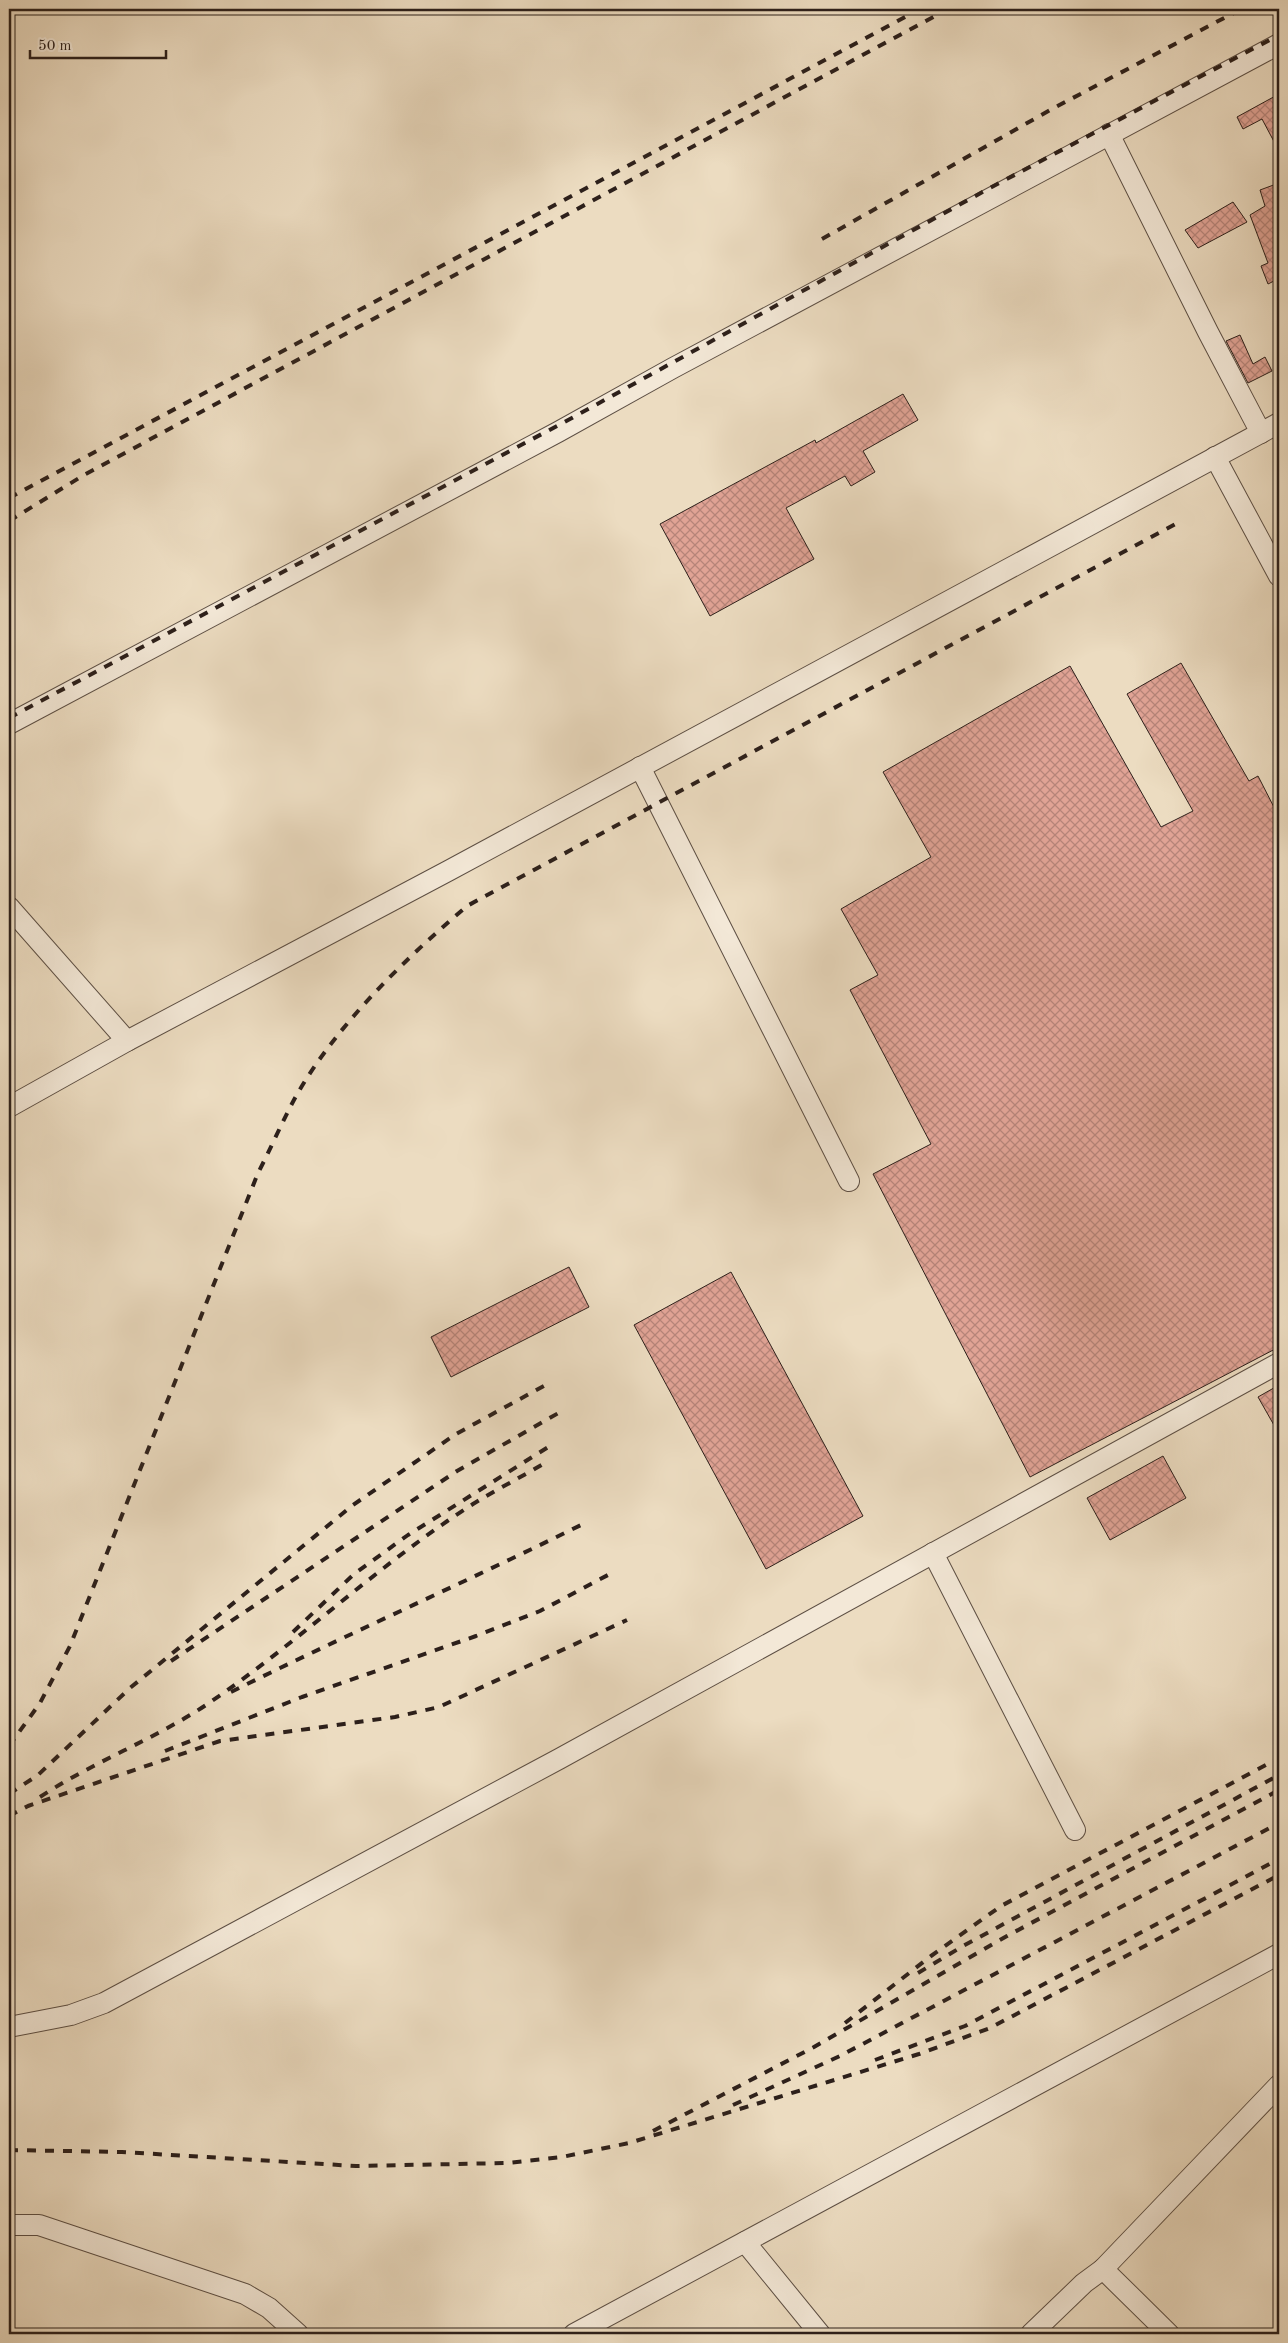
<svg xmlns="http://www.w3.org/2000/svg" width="1288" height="2343" font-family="'Old Standard TT',serif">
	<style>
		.building { fill: url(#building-cross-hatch); stroke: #2d201b }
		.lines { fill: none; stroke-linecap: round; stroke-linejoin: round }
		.minor-casing { stroke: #5d4f44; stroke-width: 22 }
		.minor { stroke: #f3e8d7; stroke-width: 20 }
		.rail { stroke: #2d201b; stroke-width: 4; stroke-dasharray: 9 9; stroke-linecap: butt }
	</style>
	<defs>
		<pattern id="building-cross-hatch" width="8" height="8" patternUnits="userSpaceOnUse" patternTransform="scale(1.25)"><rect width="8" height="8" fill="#e0a395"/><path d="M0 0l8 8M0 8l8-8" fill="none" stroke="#b68479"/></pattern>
	</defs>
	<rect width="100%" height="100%" fill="#ecdcc1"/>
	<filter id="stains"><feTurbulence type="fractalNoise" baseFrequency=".004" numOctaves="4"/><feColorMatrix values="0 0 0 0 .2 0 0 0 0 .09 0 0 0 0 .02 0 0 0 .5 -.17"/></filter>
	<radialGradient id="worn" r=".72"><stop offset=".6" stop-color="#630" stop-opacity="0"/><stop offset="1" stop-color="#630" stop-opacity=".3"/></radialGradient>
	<!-- building -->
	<g class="building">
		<polygon points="1279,94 1279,151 1262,119 1243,129 1237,117"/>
		<polygon points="1279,183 1279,289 1277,290 1274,281 1268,284 1261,266 1268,263 1250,215 1265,206 1260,190"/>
		<polygon points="1233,202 1247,222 1198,248 1185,230"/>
		<polygon points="1240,335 1253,364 1265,357 1272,371 1248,383 1226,341"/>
		<polygon points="903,394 918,420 863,451 875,472 851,486 845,476 786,508 814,559 710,616 660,524 815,440 816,443"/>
		<polygon points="1181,663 1249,781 1258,776 1279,817 1279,1347 1030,1477 873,1174 931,1144 850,990 878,975 841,909 931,857 883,772 1070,666 1161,827 1193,811 1127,694"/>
		<polygon points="569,1267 589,1307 451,1377 431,1337"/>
		<polygon points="731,1272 863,1516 766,1569 634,1325"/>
		<polygon points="1279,1385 1279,1434 1258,1397"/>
		<polygon points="1163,1456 1186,1498 1110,1540 1087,1498"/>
	</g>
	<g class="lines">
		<defs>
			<g id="minor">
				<polyline points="1109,134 1208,332 1261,433"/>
				<polyline points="1215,457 1279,576"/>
				<polyline points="9,724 558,432 673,368 1279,44"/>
				<polyline points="640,767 849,1181"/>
				<polyline points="9,907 127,1041"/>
				<polyline points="9,1107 127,1041 448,871 1279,423"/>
				<polyline points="933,1553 1075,1830"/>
				<polyline points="9,2027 71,2015 104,2003 559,1759 1279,1363"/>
				<polyline points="9,2225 39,2225 245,2294 269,2308 298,2334"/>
				<polyline points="745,2242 820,2334"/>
				<polyline points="1103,2269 1169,2334"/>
				<polyline points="574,2334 1279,1954"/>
				<polyline points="1031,2334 1084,2283 1103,2269 1279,2085"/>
			</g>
		</defs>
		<!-- minor casing -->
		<use href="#minor" class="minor-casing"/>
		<!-- minor -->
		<use href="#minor" class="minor"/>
		<!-- rail -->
		<g class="rail">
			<polyline points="822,239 1052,109 1241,9"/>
			<polyline points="9,498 920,9"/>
			<polyline points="9,521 84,475 948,9"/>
			<polyline points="9,718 570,419 988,189 1279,35"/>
			<polyline points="293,1632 354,1574 408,1535 553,1444"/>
			<polyline points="171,1661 457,1471 562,1411"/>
			<path d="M231,1692c117,-58 237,-111 354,-169"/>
			<path d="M9,1746l31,-43 30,-57 188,-473c13,-25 24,-51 37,-75 40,-72 110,-139 172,-192l714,-385"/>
			<polyline points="165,1751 302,1697 476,1636 540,1611 608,1575"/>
			<polyline points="9,1794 38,1775 130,1688 353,1505 456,1434 551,1382"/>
			<path d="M40,1797c53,-35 113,-57 166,-92 92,-62 173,-141 267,-201 23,-14 48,-27 72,-41"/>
			<polyline points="9,1816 28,1806 220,1741 395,1717 439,1707 627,1620"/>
			<polyline points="918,1973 963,1946 1279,1775"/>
			<polyline points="845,2023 931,1956 1001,1906 1279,1758"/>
			<polyline points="875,2060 965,2026 1279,1859"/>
			<polyline points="733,2105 840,2056 1279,1823"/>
			<polyline points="653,2131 814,2047 1007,1936 1279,1790"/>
			<polyline points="9,2150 122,2152 356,2166 507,2163 562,2157 629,2143 919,2054 990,2028 1279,1875"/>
		</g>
	</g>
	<!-- margin -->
	<rect width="1288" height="2343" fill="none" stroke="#ecdcc1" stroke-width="30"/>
	<rect x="10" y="10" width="1268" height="2323" fill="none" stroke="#2d201b" stroke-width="2.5"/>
	<rect x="15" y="15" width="1258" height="2313" fill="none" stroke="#2d201b"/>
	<!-- scale -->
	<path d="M30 50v8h136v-8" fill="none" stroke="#2d201b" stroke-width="2.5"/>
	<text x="38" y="50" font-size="15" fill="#2d201b" stroke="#f3e8d7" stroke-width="4" paint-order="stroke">50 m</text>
	<rect width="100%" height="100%" filter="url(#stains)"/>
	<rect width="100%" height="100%" fill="url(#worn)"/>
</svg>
